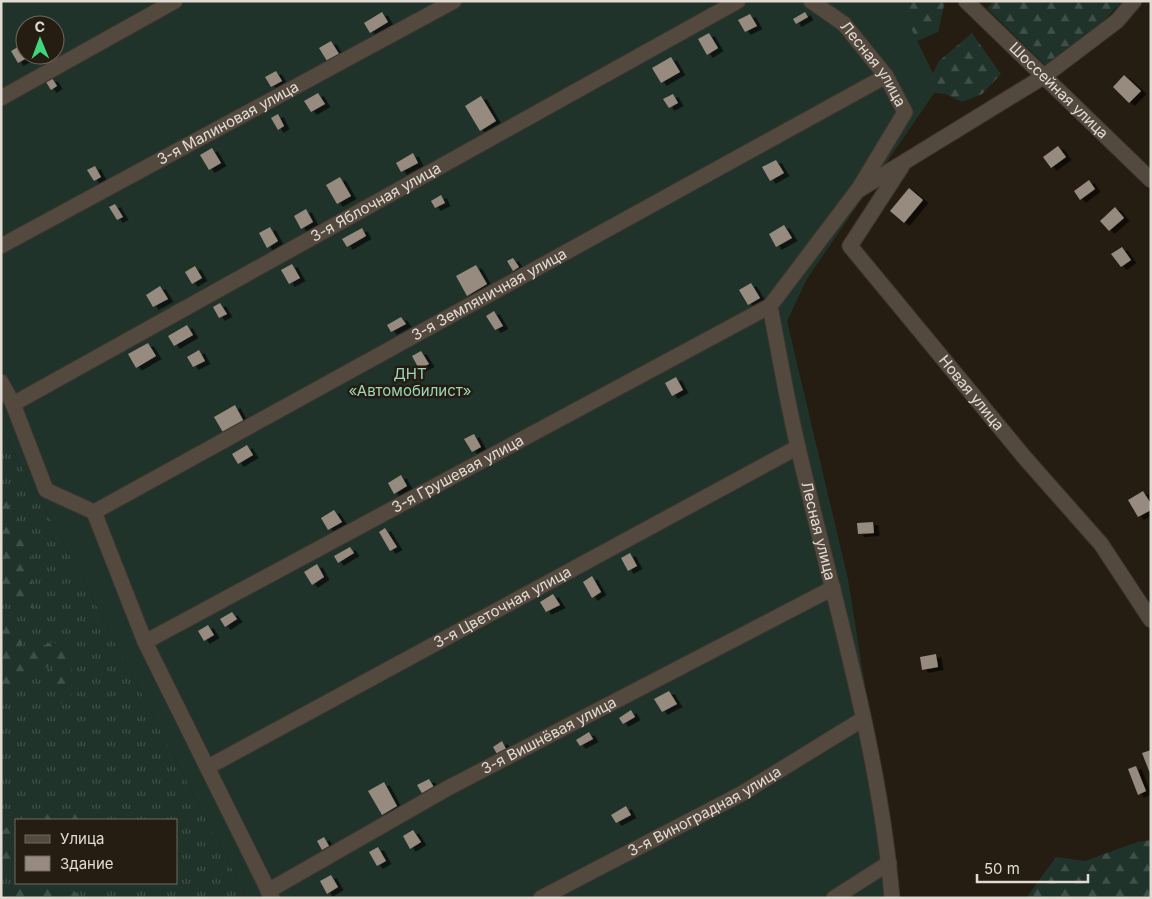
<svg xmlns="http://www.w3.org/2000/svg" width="1152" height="899" font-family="Inter,sans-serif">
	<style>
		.grass { fill: url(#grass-tufts); fill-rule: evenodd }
		.forest { fill: url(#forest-firs) }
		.garden { fill: #20332b; fill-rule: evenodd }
		.building { fill: #978a7e; filter: url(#shadow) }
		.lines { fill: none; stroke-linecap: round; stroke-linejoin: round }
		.minor-casing { stroke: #3c352f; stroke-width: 17 }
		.minor { stroke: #54493e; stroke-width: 15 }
		.labels { text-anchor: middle; stroke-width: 5; stroke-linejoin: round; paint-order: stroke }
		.street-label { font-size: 15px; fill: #e1dbd4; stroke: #251c12 }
		.park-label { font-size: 15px; fill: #9cd7bc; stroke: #251c12 }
	</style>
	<defs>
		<pattern id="grass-tufts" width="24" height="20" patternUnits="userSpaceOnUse" patternTransform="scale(1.25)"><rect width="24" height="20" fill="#20332b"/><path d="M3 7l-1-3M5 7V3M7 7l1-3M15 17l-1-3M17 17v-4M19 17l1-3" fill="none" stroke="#405049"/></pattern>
		<pattern id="forest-firs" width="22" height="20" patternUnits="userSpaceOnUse" patternTransform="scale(1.25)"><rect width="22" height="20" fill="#20332b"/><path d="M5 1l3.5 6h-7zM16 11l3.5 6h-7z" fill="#405049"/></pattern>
		<filter id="shadow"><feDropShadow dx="5.5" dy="3" stdDeviation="0" flood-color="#0009"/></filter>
	</defs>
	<rect width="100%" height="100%" fill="#251c12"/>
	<!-- grass -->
	<path class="grass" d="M1,429l64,116 182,353h-246zM16,820h160v63h-160z"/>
	<!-- forest -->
	<g class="forest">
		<polygon points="825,1 945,1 938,32 899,49"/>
		<polygon points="994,1 1123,1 1103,21 1045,65 987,8"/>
		<polygon points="972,33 1001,74 982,94 962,102 946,94 924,92 939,61"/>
		<polygon points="1,488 31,550 33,609 1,590"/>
		<polygon points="3,623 24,629 19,654 53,642 72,656 72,695 58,705 52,664 1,693"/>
		<polygon points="46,806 103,820 20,820"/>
		<polygon points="16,822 16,865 1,870 1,831"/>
		<polygon points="1151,840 1151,898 1026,898 1056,857 1085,861 1137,842"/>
		<polygon points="25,883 65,883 82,898 3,898"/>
	</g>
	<!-- garden -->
	<path class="garden" d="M1,1h897l41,85 -132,193 -20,42 61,258 51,319h-652l-182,-353 -64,-116zM25,25h30v30h-30z"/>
	<!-- building -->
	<g class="building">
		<polygon points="382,12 388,22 370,33 364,23"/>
		<polygon points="805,12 808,17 796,24 793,19"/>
		<polygon points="750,14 757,26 745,32 738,20"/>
		<polygon points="709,33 718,48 707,55 698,39"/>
		<polygon points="331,41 339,54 327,61 319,48"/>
		<polygon points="18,47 25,59 18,63 11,51"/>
		<polygon points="671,57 680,72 661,83 652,68"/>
		<polygon points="276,71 282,81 271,87 265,77"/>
		<polygon points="1124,75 1141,91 1129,103 1113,87"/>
		<polygon points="52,78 57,86 51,90 46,82"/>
		<polygon points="318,93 325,104 311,112 304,101"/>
		<polygon points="673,94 678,103 669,108 663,99"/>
		<polygon points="481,96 496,121 480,131 465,106"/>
		<polygon points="278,114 284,126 278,130 271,118"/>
		<polygon points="1058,146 1066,157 1051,168 1043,157"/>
		<polygon points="212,148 221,163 209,170 200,155"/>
		<polygon points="413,153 418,163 401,172 396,163"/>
		<polygon points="776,160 784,173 770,181 762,167"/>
		<polygon points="95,166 101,177 94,181 87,170"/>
		<polygon points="340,177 351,196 337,204 326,185"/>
		<polygon points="1089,180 1095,189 1080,200 1074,191"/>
		<polygon points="909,188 923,200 904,223 890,211"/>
		<polygon points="441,195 445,203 435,208 431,201"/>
		<polygon points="115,204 123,217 117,220 109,207"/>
		<polygon points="1115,207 1124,218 1109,231 1100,221"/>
		<polygon points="306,209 313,222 301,229 294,216"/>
		<polygon points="784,225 792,238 776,247 769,234"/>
		<polygon points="270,227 278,241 267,248 259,233"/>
		<polygon points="362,228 366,236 347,247 342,239"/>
		<polygon points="1122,247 1131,260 1121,267 1111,254"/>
		<polygon points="513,258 519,267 513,271 507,261"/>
		<polygon points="292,264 300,278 289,284 281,270"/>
		<polygon points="476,265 487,284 467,296 456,276"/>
		<polygon points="195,266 202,278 192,284 185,272"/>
		<polygon points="751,283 760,298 748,305 739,290"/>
		<polygon points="160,286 168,299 153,307 146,295"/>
		<polygon points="220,303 227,314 219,318 213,307"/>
		<polygon points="494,311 503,326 495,330 486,316"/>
		<polygon points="401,317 406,324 391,332 387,325"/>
		<polygon points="187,325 193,335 174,346 168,336"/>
		<polygon points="148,343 156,356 136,368 128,354"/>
		<polygon points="199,350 205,361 193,367 187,357"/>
		<polygon points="421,351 429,364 419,369 412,356"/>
		<polygon points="676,377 683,390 672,396 665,383"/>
		<polygon points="235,405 244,422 224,434 214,417"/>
		<polygon points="474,434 481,447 472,452 464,439"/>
		<polygon points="247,445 253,455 238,464 232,454"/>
		<polygon points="401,475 407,486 394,494 388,483"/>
		<polygon points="1143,491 1151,504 1151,510 1138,517 1128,500"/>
		<polygon points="334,510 342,522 328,530 321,518"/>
		<polygon points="873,522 874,533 858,534 857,523"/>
		<polygon points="385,528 397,547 390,551 379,532"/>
		<polygon points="350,547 354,553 338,563 334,556"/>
		<polygon points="630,553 637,566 628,571 621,558"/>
		<polygon points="317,564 324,577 312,585 304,572"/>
		<polygon points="592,576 601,592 592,598 583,582"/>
		<polygon points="553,594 560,605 546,612 540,602"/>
		<polygon points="232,612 237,619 225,627 220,619"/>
		<polygon points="208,625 214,635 204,641 198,631"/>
		<polygon points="936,654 938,667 922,670 920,657"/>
		<polygon points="669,691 677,704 662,712 654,699"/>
		<polygon points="631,710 635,717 623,724 619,718"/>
		<polygon points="589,732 593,739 580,746 576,740"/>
		<polygon points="502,741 506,749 497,754 493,747"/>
		<polygon points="1151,750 1151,776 1142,753"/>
		<polygon points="1136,766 1146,791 1138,795 1128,769"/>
		<polygon points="429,779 435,789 423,795 417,785"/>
		<polygon points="384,782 397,806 382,815 368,791"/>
		<polygon points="626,806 631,815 616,823 611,815"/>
		<polygon points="413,830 421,842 410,849 403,836"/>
		<polygon points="324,837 329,846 322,850 317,841"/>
		<polygon points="378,847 386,861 377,866 369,852"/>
		<polygon points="331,875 338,887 327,894 320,881"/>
	</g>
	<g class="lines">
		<defs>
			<g id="minor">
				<path id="s1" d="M811,1l33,23 42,52 19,36 -47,78"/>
				<path id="s2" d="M966,1l185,179"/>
				<polyline points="1,98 175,1"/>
				<path id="s3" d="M902,166l-52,80 175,212 76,86 50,76"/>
				<path id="s4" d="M1,246l453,-245"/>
				<path id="s5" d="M770,306c9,47 17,95 28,141 34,149 81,298 94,451"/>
				<polyline points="1,382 13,404 46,490 94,512 145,642 272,898"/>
				<path id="s6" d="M13,404l725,-403"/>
				<path id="s7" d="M94,512l792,-436"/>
				<path id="s8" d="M145,642l625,-336 87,-115 186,-114 74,-56 17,-20"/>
				<path id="s9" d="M208,767l590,-320"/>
				<path id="s10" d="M268,891l180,-103 385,-200"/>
				<path id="s11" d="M541,898l200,-104 122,-75"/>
				<polyline points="834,898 889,863"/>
			</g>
		</defs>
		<!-- minor casing -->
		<use href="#minor" class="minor-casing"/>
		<!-- minor -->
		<use href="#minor" class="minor"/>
	</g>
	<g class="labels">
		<!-- street labels -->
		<g class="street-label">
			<text dy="5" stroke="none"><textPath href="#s1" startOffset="90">Лесная улица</textPath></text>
			<text dy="5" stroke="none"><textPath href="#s2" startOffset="129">Шоссейная улица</textPath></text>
			<text dy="5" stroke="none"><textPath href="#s4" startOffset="258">3-я Малиновая улица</textPath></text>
			<text dy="5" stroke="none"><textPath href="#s6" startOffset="415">3-я Яблочная улица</textPath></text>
			<text dy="5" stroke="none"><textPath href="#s7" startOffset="451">3-я Земляничная улица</textPath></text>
			<text dy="5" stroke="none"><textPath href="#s3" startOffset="286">Новая улица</textPath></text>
			<text dy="5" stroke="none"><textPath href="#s8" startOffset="355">3-я Грушевая улица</textPath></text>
			<text dy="5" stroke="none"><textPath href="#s5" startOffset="230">Лесная улица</textPath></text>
			<text dy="5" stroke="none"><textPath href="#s9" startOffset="335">3-я Цветочная улица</textPath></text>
			<text dy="5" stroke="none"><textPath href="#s10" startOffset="321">3-я Вишнёвая улица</textPath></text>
			<text dy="5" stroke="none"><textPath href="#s11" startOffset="185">3-я Виноградная улица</textPath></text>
		</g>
		<!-- park labels -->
		<g class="park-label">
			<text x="410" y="379">ДНТ<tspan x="410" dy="17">«Автомобилист»</tspan></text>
		</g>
	</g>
	<!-- border -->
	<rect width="1152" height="899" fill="none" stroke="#e1dbd4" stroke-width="5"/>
	<!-- legend -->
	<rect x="15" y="819" width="162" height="65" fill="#251c12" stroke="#706860"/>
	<rect x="25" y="835" width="25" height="8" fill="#54493e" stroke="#706860"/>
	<text x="60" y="844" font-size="15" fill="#e1dbd4">Улица</text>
	<rect x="25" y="856" width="25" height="15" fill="#978a7e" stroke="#706860"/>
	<text x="60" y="869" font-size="15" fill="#e1dbd4">Здание</text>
	<!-- north arrow -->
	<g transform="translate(40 40) rotate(359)"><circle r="24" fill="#251c12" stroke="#706860"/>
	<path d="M0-4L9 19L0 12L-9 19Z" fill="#3ed77d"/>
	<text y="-8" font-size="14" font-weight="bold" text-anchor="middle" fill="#e1dbd4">С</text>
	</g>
	<!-- scale -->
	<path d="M977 874v8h111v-8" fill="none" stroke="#e1dbd4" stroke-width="2.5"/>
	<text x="984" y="874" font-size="15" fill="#e1dbd4" stroke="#251c12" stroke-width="4" paint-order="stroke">50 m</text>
</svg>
